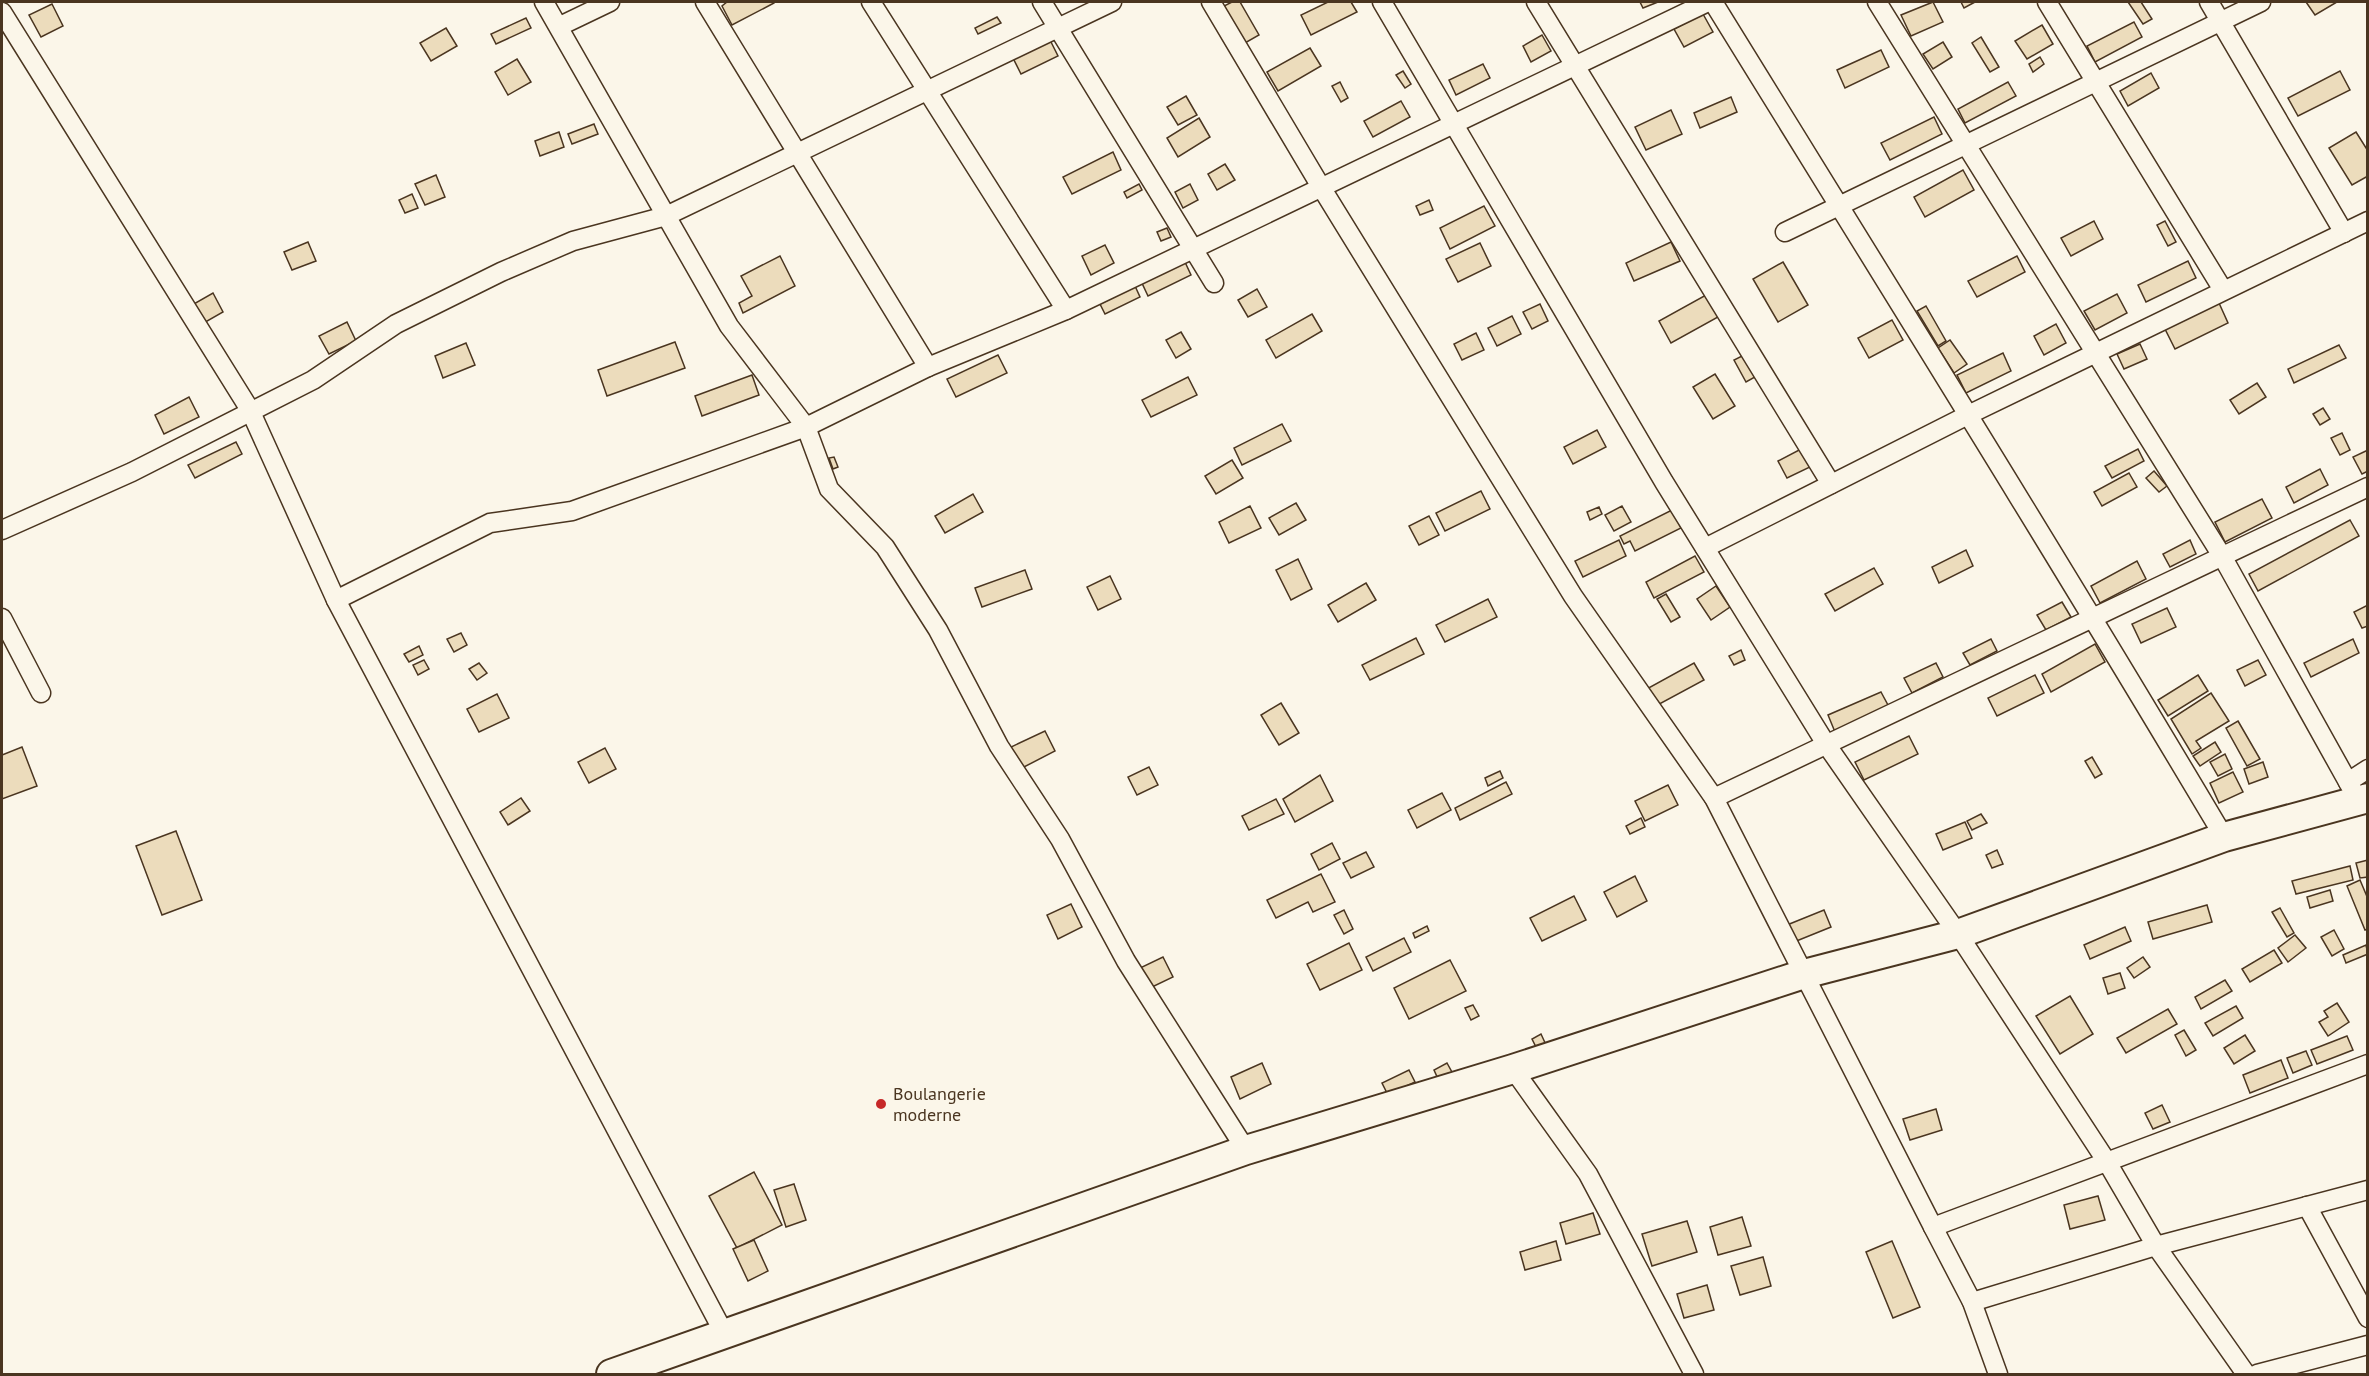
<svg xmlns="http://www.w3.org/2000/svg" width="2369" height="1376" font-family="'PT Sans',sans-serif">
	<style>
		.building { fill: #ecdcbc; stroke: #4a3520; stroke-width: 1.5 }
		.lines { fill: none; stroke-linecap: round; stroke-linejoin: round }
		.street-casing { stroke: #4a3520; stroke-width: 21 }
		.primary-casing { stroke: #4a3520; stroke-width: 32 }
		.street { stroke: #fbf6e9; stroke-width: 18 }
		.primary { stroke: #fbf6e9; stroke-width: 28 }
		.poi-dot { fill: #c62828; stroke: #fbf6e9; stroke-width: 2 }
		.labels { text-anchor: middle; stroke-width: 4.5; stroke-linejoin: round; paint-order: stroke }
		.poi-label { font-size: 18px; fill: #4a3520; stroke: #fbf6e9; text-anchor: start }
	</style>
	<rect width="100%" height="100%" fill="#fbf6e9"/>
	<!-- building -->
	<g class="building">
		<polygon points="727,2 774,2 774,3 732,25 722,6"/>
		<polygon points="1232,2 1240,2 1259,35 1245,43 1224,6"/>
		<polygon points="1328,2 1351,2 1357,12 1311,35 1301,15"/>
		<polygon points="1640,2 1658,2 1643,8"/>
		<polygon points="1933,2 1943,22 1911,36 1901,15"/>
		<polygon points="1961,2 1975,2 1964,8"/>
		<polygon points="2128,2 2141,2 2152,19 2143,24"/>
		<polygon points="2306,2 2337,2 2315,15"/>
		<polygon points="52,4 63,26 41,37 29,15"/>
		<polygon points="1703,14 1713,32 1684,47 1674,29"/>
		<polygon points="997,17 1001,23 978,34 975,28"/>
		<polygon points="526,18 531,28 496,44 491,34"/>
		<polygon points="2134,22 2142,37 2095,62 2087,46"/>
		<polygon points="2042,25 2053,44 2027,59 2015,41"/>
		<polygon points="446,28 457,46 431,61 420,43"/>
		<polygon points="1542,35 1551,51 1531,62 1523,46"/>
		<polygon points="1981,37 1999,67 1990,72 1972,43"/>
		<polygon points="1050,40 1058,56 1021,74 1013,58"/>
		<polygon points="1943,42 1952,57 1933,69 1923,54"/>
		<polygon points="1310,48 1321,66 1278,91 1267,72"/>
		<polygon points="1881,50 1889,67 1845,88 1837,70"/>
		<polygon points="2040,57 2044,64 2033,72 2029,64"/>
		<polygon points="517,59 531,82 508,95 495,72"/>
		<polygon points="1483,64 1490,78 1456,95 1449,80"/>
		<polygon points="1403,71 1411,84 1405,88 1396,75"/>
		<polygon points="2340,71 2350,90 2298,116 2288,98"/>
		<polygon points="2151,73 2159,88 2128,106 2120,91"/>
		<polygon points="1340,82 1348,98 1341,102 1332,86"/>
		<polygon points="2008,82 2016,96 1965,123 1958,109"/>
		<polygon points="1186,96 1197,115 1178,125 1167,107"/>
		<polygon points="1731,97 1737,112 1700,128 1694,113"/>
		<polygon points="1401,101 1410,117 1373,137 1364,121"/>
		<polygon points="1671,110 1682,134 1646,150 1635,127"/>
		<polygon points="1934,117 1942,134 1890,160 1881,143"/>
		<polygon points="1199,118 1210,137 1178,157 1167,138"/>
		<polygon points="594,124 598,134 572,144 568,134"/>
		<polygon points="559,132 564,147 540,156 535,141"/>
		<polygon points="2356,132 2368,151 2368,176 2352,185 2329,148"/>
		<polygon points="1113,152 1121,170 1072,194 1063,177"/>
		<polygon points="1225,164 1235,180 1217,190 1208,174"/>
		<polygon points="1963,170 1974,190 1925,217 1914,197"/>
		<polygon points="436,175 445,197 425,205 415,184"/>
		<polygon points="1139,184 1142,190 1127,198 1124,192"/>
		<polygon points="1190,184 1198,200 1183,208 1175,192"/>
		<polygon points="412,194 418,208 405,213 399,200"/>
		<polygon points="1429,200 1433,210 1420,215 1416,206"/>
		<polygon points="1484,206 1495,226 1450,249 1440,228"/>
		<polygon points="2094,221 2103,239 2071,256 2061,238"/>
		<polygon points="2165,221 2176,242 2168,246 2157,225"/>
		<polygon points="1167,228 1171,237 1161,241 1157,232"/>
		<polygon points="308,242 316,261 292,270 284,252"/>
		<polygon points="1671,242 1680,261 1634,281 1626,263"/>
		<polygon points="1480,243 1491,266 1458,282 1446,259"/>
		<polygon points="1105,245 1114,263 1091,275 1082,256"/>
		<polygon points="780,256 795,286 743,313 739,303 752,296 741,276"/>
		<polygon points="2017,256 2025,272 1977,297 1968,281"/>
		<polygon points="1184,260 1191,275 1148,296 1141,281"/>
		<polygon points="2188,261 2196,278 2146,302 2138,285"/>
		<polygon points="1783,262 1808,305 1778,322 1753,279"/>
		<polygon points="1135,286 1140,297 1105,314 1100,304"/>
		<polygon points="1257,289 1267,307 1248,317 1238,300"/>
		<polygon points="213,293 223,312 202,324 192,305"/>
		<polygon points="2117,294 2127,313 2095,330 2084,311"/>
		<polygon points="1706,295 1718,317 1671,343 1659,321"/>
		<polygon points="2219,303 2228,323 2175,349 2165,329"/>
		<polygon points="1540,304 1548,321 1532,329 1523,312"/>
		<polygon points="1926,306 1946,341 1938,346 1917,311"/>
		<polygon points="1312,314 1322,331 1276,358 1266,340"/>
		<polygon points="1512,316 1521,334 1497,346 1488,328"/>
		<polygon points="1892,320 1903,340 1869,358 1858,338"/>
		<polygon points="347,322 356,341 329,354 319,336"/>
		<polygon points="2056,324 2066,343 2044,355 2034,336"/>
		<polygon points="1181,332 1191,349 1176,358 1166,340"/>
		<polygon points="1476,333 1484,350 1462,360 1454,344"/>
		<polygon points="1950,340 1967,364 1954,373 1938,348"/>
		<polygon points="675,342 685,368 607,396 598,370"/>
		<polygon points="466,343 475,365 443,378 435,356"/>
		<polygon points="2140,344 2147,359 2124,369 2117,354"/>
		<polygon points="2339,345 2346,358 2294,383 2288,369"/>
		<polygon points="2003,353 2011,371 1966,393 1957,375"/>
		<polygon points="998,355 1007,373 956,397 947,379"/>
		<polygon points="1744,355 1755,377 1746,382 1734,360"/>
		<polygon points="1715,374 1735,406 1713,419 1693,387"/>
		<polygon points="752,375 759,395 702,416 695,396"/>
		<polygon points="1188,377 1197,395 1151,417 1142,400"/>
		<polygon points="2257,383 2266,397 2239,414 2230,400"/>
		<polygon points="189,397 199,417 164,434 155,415"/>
		<polygon points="2323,408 2330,419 2320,425 2313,414"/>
		<polygon points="1282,424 1291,441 1242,465 1234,448"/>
		<polygon points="1597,430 1606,447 1573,464 1564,447"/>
		<polygon points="2342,433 2350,450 2340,455 2331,438"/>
		<polygon points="236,442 242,454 195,478 188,465"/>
		<polygon points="1801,449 1810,467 1787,478 1778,461"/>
		<polygon points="2138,449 2144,461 2112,478 2105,466"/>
		<polygon points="2368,450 2368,471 2362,474 2353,457"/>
		<polygon points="834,457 838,467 833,469 829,458"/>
		<polygon points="1232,460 1243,478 1216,494 1205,476"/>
		<polygon points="2320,469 2328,485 2294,503 2286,487"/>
		<polygon points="2154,471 2167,486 2159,492 2146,478"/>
		<polygon points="2129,473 2137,487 2102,506 2094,492"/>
		<polygon points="1481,491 1490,509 1445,531 1436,513"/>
		<polygon points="973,494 983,512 945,533 935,516"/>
		<polygon points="2262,499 2272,518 2225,542 2215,522"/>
		<polygon points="1296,503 1306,520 1279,535 1269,518"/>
		<polygon points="1250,506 1261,528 1229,543 1219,522"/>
		<polygon points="1622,506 1631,522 1614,531 1605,515"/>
		<polygon points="1599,507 1602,514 1590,520 1587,512"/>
		<polygon points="1672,510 1681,528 1635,551 1630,541 1624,544 1620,536"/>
		<polygon points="1429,516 1439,535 1419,545 1409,526"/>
		<polygon points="2350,520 2359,536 2258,591 2249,574"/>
		<polygon points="1619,540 1626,556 1583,577 1575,561"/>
		<polygon points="2190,540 2196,554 2170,567 2163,554"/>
		<polygon points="1966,550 1973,566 1939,583 1932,567"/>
		<polygon points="1695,556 1704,572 1654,598 1646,582"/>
		<polygon points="1298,559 1312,589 1291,600 1276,570"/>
		<polygon points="2137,561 2146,579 2100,603 2091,586"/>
		<polygon points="1874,568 1883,584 1835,611 1825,594"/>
		<polygon points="1025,570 1032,589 982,607 975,588"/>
		<polygon points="1110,576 1121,599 1098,610 1087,587"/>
		<polygon points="1366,583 1376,600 1338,622 1328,605"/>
		<polygon points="1716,586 1730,607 1711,620 1697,599"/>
		<polygon points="1666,594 1680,617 1671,622 1657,599"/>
		<polygon points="1488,599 1497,617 1445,642 1436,625"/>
		<polygon points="2062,602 2071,617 2046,630 2037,615"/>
		<polygon points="2368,605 2368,626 2362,628 2354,612"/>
		<polygon points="2167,608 2176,627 2141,643 2132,624"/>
		<polygon points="461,633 467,645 454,652 447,639"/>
		<polygon points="1416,638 1424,654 1370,680 1362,665"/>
		<polygon points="1991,639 1997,651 1970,665 1963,653"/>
		<polygon points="2353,639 2359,653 2311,677 2304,663"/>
		<polygon points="2095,644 2105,662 2051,692 2042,674"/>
		<polygon points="419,646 423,655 409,662 404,654"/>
		<polygon points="1741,650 1745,660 1734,665 1729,656"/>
		<polygon points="424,660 429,669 418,675 413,665"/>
		<polygon points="2258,660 2266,675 2245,686 2237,670"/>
		<polygon points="479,663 487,673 477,680 469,669"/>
		<polygon points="1694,663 1704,680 1652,708 1643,691"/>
		<polygon points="1936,663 1943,677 1912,693 1904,678"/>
		<polygon points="2035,675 2044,693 1997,716 1988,698"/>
		<polygon points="2198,675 2208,691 2168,716 2158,700"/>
		<polygon points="1881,692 1889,707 1835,732 1828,715"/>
		<polygon points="2211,693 2229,721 2196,741 2201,748 2192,754 2171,719"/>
		<polygon points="497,694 509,718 479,732 467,709"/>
		<polygon points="1281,703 1299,733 1279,745 1261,715"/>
		<polygon points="2238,721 2260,759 2247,766 2226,728"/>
		<polygon points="1045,731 1055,751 1022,768 1011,747"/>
		<polygon points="1909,736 1918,754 1864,780 1855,762"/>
		<polygon points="2215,742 2221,752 2200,766 2193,756"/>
		<polygon points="22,747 37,786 2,799 2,755"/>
		<polygon points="605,748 616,769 589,783 578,762"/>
		<polygon points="2225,754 2232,769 2218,776 2210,762"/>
		<polygon points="2092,757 2102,774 2095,778 2085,761"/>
		<polygon points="2263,762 2268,777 2249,784 2244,769"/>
		<polygon points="1149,767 1158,785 1137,795 1128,777"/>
		<polygon points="1500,771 1503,778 1488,786 1485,778"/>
		<polygon points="2233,772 2243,792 2219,803 2210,783"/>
		<polygon points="1320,775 1333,801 1295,822 1283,799"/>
		<polygon points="1506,782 1512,794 1460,820 1455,808"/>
		<polygon points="1668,785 1678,805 1645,821 1635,801"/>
		<polygon points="1442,793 1451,810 1417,828 1408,810"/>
		<polygon points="521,798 530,811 508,825 500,812"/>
		<polygon points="1276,799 1284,814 1249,830 1242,816"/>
		<polygon points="1981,814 1987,823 1972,830 1967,821"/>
		<polygon points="1641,818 1645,827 1630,834 1626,826"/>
		<polygon points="1965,822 1972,838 1943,850 1936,834"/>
		<polygon points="176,831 202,900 162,915 136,846"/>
		<polygon points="1332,843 1340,859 1319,870 1311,854"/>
		<polygon points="1997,850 2003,864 1992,868 1986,855"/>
		<polygon points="1366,852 1374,867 1351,878 1343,863"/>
		<polygon points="2368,860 2368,877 2360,878 2356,863"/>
		<polygon points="2350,866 2353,880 2296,894 2292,881"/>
		<polygon points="1321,874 1335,902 1313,912 1308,902 1276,918 1267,900"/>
		<polygon points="1635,876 1647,901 1617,917 1604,892"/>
		<polygon points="2360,880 2368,899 2368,929 2365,930 2347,886"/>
		<polygon points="2330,890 2333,901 2310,908 2307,897"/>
		<polygon points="1574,896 1586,920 1542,941 1530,918"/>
		<polygon points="1071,904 1082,927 1058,939 1047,915"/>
		<polygon points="2207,905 2212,922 2153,939 2148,922"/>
		<polygon points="2280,908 2294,933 2287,937 2272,912"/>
		<polygon points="1344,910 1353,929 1344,934 1334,915"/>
		<polygon points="1824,910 1831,927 1794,942 1787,925"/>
		<polygon points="1427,926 1429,931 1415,938 1413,933"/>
		<polygon points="2125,927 2131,941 2090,959 2084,945"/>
		<polygon points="2334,930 2344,949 2332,956 2321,937"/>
		<polygon points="2295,935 2306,948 2288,962 2278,948"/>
		<polygon points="1404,938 1411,952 1373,971 1366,957"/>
		<polygon points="1349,943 1362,970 1320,990 1307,964"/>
		<polygon points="2366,945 2368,954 2346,963 2343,955"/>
		<polygon points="2274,950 2282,963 2250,982 2242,969"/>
		<polygon points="1163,957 1173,977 1150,988 1140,968"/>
		<polygon points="2143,957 2150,967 2134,978 2127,968"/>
		<polygon points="1450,960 1466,991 1409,1019 1394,988"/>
		<polygon points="2120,973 2125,988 2108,994 2103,978"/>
		<polygon points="2225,980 2232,991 2201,1009 2195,997"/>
		<polygon points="2070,996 2093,1034 2060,1054 2036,1016"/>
		<polygon points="2337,1003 2349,1022 2328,1036 2319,1022 2328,1017 2324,1011"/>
		<polygon points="1473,1005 1479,1016 1471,1020 1465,1008"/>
		<polygon points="2236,1006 2243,1018 2213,1036 2205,1023"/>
		<polygon points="2168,1009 2177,1024 2126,1053 2117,1038"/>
		<polygon points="2184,1030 2196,1050 2186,1056 2175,1035"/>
		<polygon points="1541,1034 1547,1047 1538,1051 1532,1039"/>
		<polygon points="2245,1035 2255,1051 2234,1064 2224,1048"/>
		<polygon points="2347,1036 2353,1050 2317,1064 2311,1050"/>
		<polygon points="2306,1051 2312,1065 2293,1073 2287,1058"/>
		<polygon points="2281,1060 2288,1078 2250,1093 2243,1075"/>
		<polygon points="1262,1063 1271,1084 1240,1099 1231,1077"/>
		<polygon points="1447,1063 1453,1074 1439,1081 1434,1070"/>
		<polygon points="1409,1070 1415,1082 1388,1095 1382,1083"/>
		<polygon points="2162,1105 2170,1122 2153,1129 2145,1113"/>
		<polygon points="1936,1109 1942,1130 1910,1140 1903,1119"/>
		<polygon points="754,1172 782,1225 737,1248 709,1196"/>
		<polygon points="794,1184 806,1220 786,1227 774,1190"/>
		<polygon points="2098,1196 2105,1220 2070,1229 2064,1205"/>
		<polygon points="1593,1213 1600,1234 1566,1244 1560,1223"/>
		<polygon points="1742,1217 1751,1246 1718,1255 1710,1227"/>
		<polygon points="1687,1221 1697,1252 1652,1266 1642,1234"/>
		<polygon points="754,1240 768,1271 748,1281 733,1249"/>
		<polygon points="1556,1241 1561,1260 1525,1270 1520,1252"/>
		<polygon points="1892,1241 1920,1307 1893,1318 1866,1252"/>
		<polygon points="1763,1257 1771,1286 1740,1295 1731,1266"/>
		<polygon points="1707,1285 1714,1310 1684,1318 1677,1294"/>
	</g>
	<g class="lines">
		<defs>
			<g id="street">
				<polyline points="544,2 729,326 806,427 829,489 885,547 938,630 999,746 1060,839 1126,961 1246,1150"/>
				<polyline points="705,2 928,367"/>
				<polyline points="871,2 1066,310"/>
				<polyline points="1042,2 1214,283"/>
				<polyline points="1211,2 1321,187 1573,596 1714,798 1933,1227 2368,1064"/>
				<polyline points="1382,2 1664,482 1826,744 1958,934 2107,1162 2156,1246 2246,1374"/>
				<polyline points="1536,2 1831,484"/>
				<path d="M1713,2c171,277 344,554 511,835"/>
				<polyline points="1877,2 2222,556 2358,800"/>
				<polyline points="2047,2 2223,290"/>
				<polyline points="2209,2 2344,233"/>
				<polyline points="2,12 250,410 336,600 724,1333"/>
				<polyline points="560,26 610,2"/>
				<polyline points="1785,232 2261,2"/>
				<polyline points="2,530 132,472 313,380 396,324 501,272 573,241 666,216 1112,2"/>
				<polyline points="1705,548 1966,416 2368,221"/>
				<polyline points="336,600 490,523 572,511 806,427 928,367 1066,310 1708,2"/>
				<polyline points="2,618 41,693"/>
				<polyline points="2348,782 2368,769"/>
				<polyline points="1714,798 2368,487"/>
				<polyline points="1513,1069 1588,1174 1694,1374"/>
				<polyline points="2307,1206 2368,1318"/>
				<polyline points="1933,1227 1972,1302 1998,1374"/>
				<polyline points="1972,1302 2156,1246 2368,1190"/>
				<polyline points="2257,1374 2368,1345"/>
			</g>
			<polyline id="primary" points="611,1374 1246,1150 1513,1069 1804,974 1958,934 2224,837 2368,798"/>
		</defs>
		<!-- street casing -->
		<use href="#street" class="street-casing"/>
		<!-- primary casing -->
		<use href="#primary" class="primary-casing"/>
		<!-- street -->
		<use href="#street" class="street"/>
		<!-- primary -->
		<use href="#primary" class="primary"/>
	</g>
	<!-- markers -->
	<circle class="poi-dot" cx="881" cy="1104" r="6"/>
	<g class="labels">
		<!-- poi labels -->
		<g class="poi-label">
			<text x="893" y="1100">Boulangerie<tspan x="893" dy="21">moderne</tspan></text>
		</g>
	</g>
	<!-- border -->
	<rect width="2369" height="1376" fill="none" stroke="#4a3520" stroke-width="6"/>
</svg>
